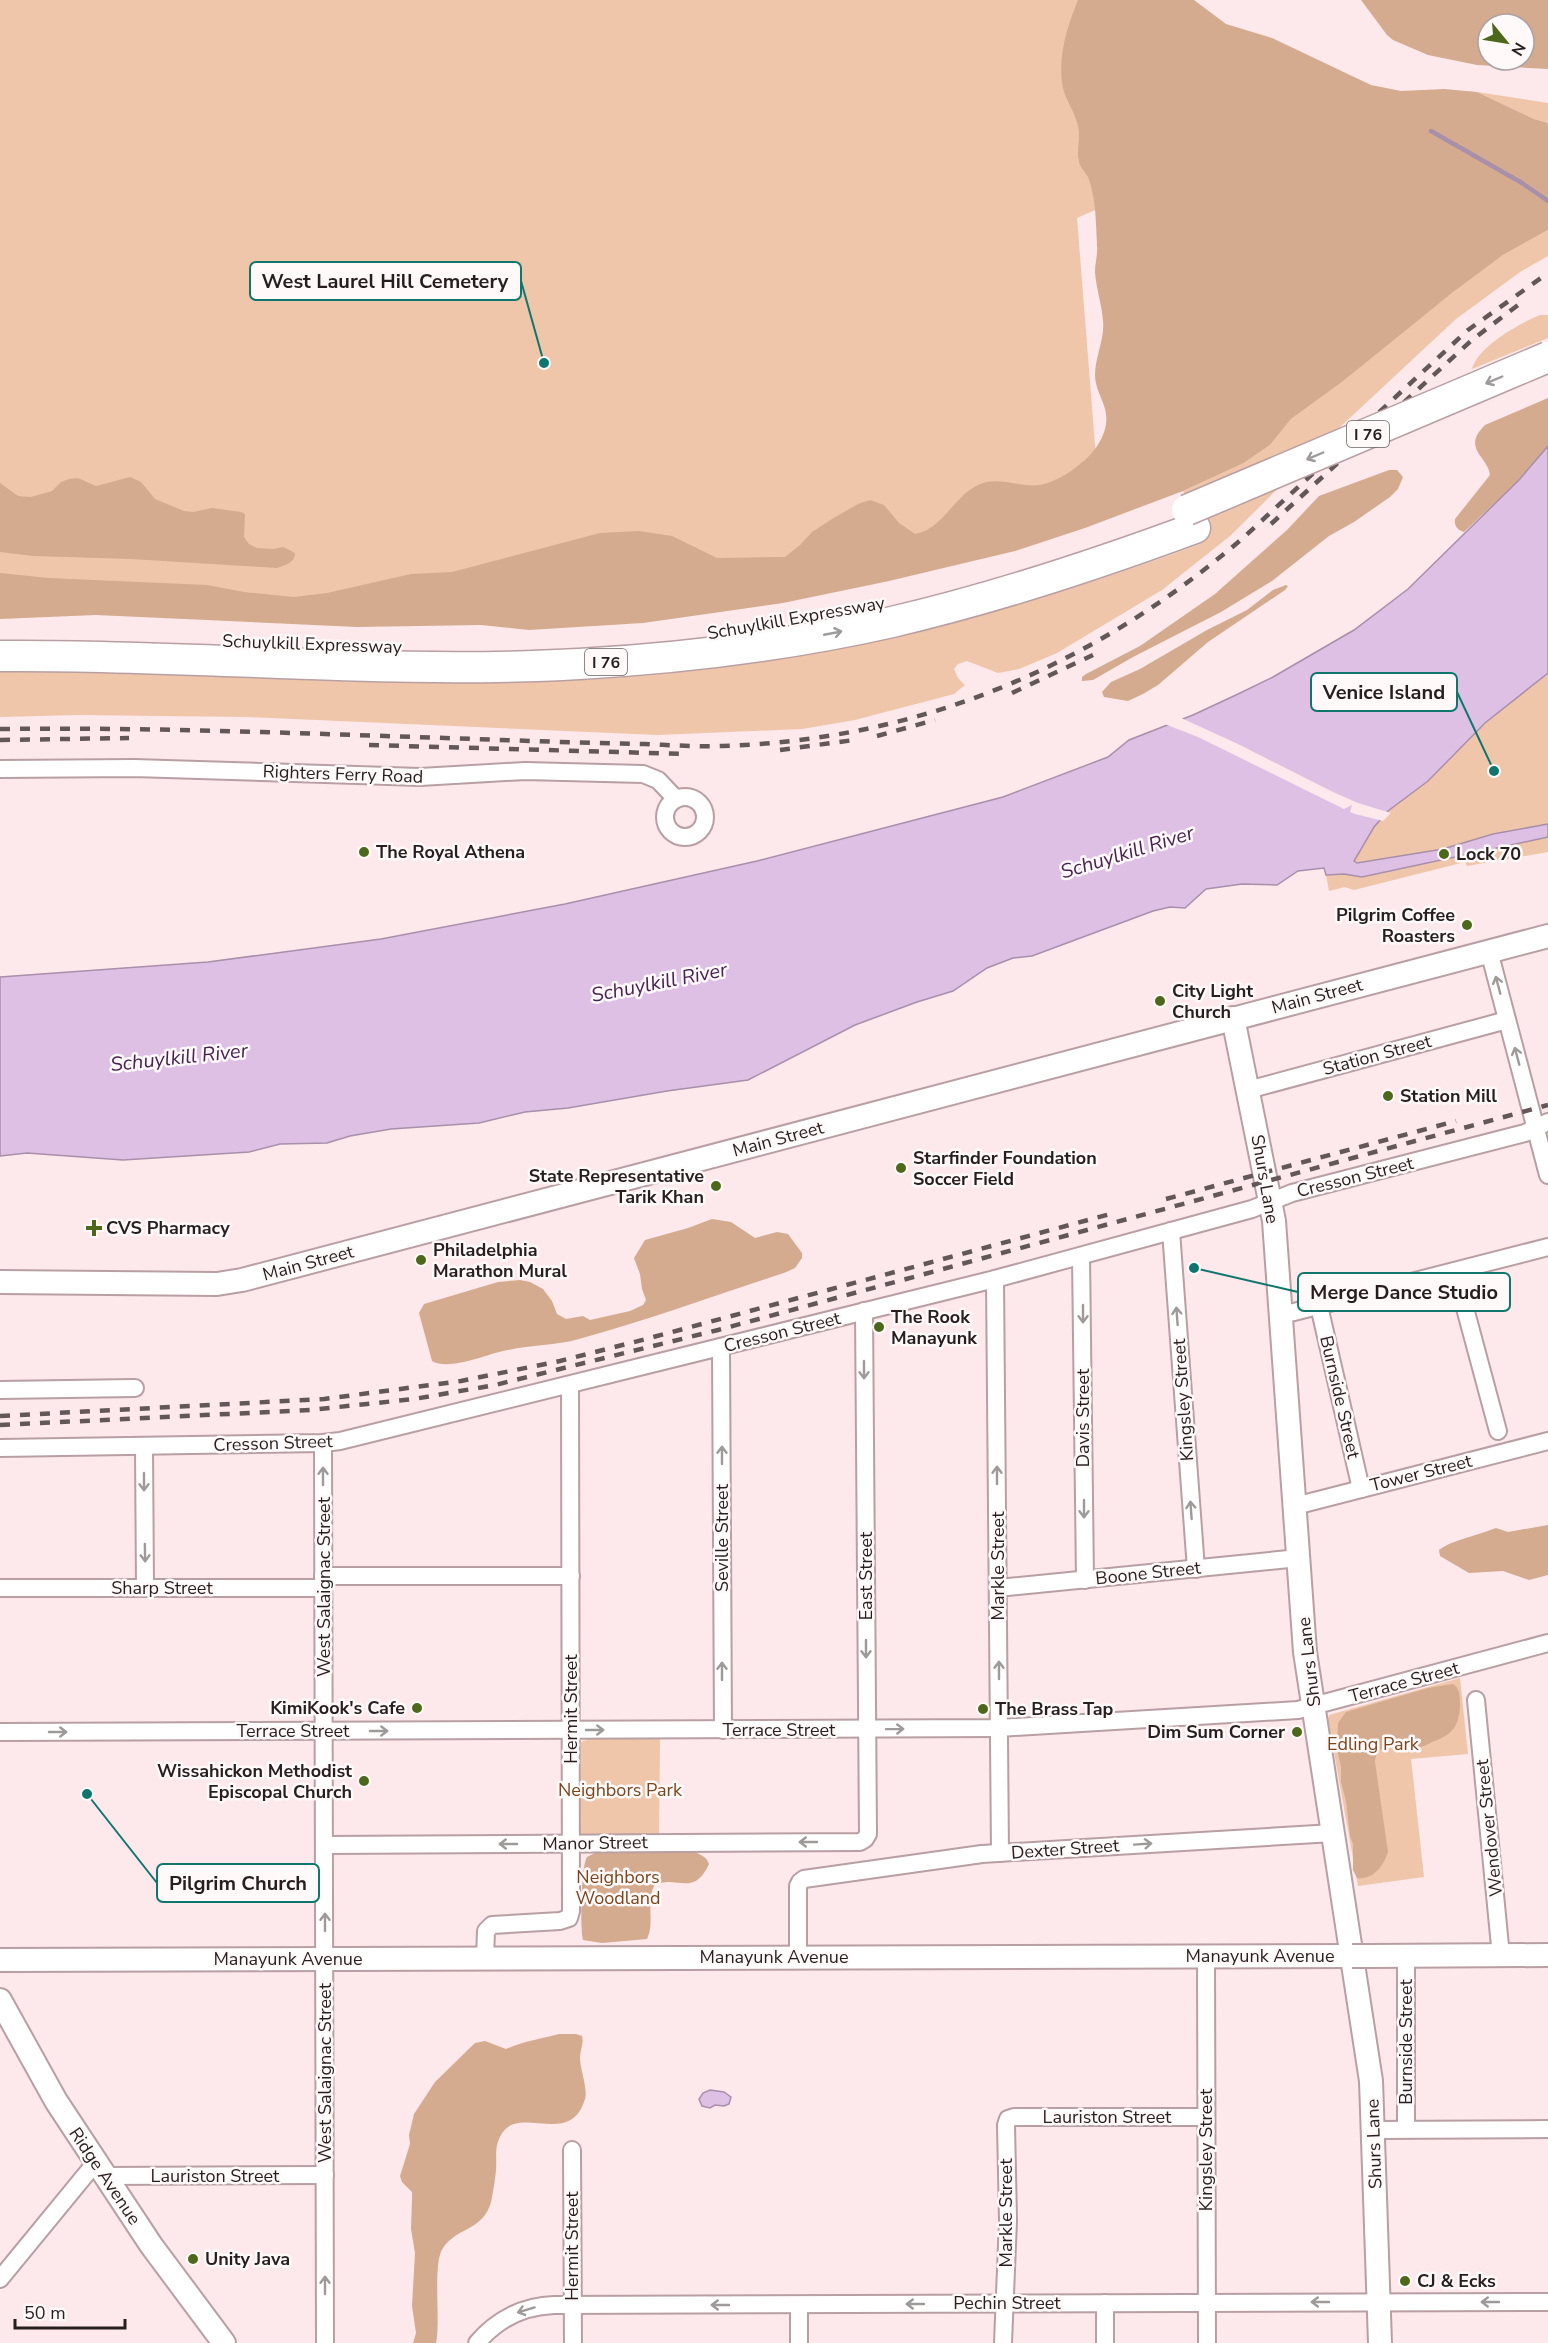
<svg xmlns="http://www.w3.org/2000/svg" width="1548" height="2343" font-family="'Nunito Sans',sans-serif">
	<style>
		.green { fill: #efc6aa }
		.forest { fill: #d4ab8f; fill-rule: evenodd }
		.water { fill: #dfc0e5; stroke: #a88faa; stroke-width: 1.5 }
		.pier { fill: #fde8eb }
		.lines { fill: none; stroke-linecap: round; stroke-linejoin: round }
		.stream { stroke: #a88faa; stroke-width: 4.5 }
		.street-casing { stroke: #b89fa3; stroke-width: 20 }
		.secondary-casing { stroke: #b89fa3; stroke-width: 26 }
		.highway-casing { stroke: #b89fa3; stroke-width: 33 }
		.street { stroke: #fff; stroke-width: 16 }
		.secondary { stroke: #fff; stroke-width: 22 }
		.highway { stroke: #fff; stroke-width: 30 }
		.rail { stroke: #635759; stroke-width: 4.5; stroke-dasharray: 10 10; stroke-linecap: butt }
		.secondary-bridge-casing { stroke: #b89fa3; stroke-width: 26; stroke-linecap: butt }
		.highway-bridge-casing { stroke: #b89fa3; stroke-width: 33; stroke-linecap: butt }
		.secondary-bridge { stroke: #fff; stroke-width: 22 }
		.highway-bridge { stroke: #fff; stroke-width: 30 }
		.oneway { stroke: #9e9a9a }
		.poi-dot { fill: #4d681b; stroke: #fff9fa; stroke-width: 2 }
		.labels { text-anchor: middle; stroke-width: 5; stroke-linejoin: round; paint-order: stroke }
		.shield { fill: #fff9fa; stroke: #686061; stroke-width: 1.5 }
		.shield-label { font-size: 16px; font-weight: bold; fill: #271e1f }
		.street-label { font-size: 18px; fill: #271e1f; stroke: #fff9fa }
		.poi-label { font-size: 18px; font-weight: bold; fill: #271e1f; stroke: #fff9fa; text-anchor: start }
		.park-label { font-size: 18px; fill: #7a451b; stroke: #fff9fa }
		.water-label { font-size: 20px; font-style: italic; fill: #492251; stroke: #fff9fa }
		.leader { fill: none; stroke: #0f766e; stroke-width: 2 }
		.callout-dot { fill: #0f766e; stroke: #fff9fa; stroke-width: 2 }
		.callout { fill: #fff9fa; stroke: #0f766e; stroke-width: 2 }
		.callout-label { font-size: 20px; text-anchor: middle; font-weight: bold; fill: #271e1f }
	</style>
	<rect width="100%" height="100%" fill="#fde8eb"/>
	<!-- green -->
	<g class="green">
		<polygon points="0,0 1145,0 1156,183 1077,218 1100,508 1008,535 199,616 0,614"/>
		<polygon points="1477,92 1548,103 1548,123 1534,119"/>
		<path d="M1548,230v26l-28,16 -64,47 -117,109 -109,108 -68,54 -105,63 -38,16 -21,4 -31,-12 -9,3 -4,5 4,9 7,7 -11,9 -99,26 -53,9 -144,6 -411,-18 -169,-2 -78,2v-45c177,-5 355,15 532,10 233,-6 450,-57 668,-138l4,-4 -21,-49 61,-28 26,-18 21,-26 51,-37 111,-91 50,-36z"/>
		<path d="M1540,315h8v23l-76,31c5,-22 48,-46 68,-54z"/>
		<polygon points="1548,673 1548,852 1467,866 1465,862 1354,890 1345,887 1329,891 1326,875 1350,867 1374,827 1388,811 1428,781 1485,723"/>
		<polygon points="1460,1678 1468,1754 1411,1759 1424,1877 1358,1886 1328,1719 1329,1715"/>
		<polygon points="660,1738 659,1837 582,1836 580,1832 581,1742 589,1739"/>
	</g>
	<!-- forest -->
	<g class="forest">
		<path d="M1078,0h116l32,24 46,14 99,47 30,6 43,-2 33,3 57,27 14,4v107l-45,25 -50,37 -111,90 -51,37 -21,26 -26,18 -61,28 -98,37 -70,23 -126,30 -106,22 -140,20 -114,7 -48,-5 -124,2 -261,-12 -96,4v-46l49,5 158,7 37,7 50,5 33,-4 84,-19 41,-2 148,-39 39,-2 33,5 45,22 68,-1 15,-12 12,-13 20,-13 26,-15 12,-4 14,5 15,18 16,11c28,-5 38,-37 63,-49 19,-10 44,3 62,0 13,-2 31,-13 40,-21 16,-12 31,-34 25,-55 -3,-11 -10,-22 -10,-34 0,-18 10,-37 8,-54 -1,-16 -7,-33 -8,-49 0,-9 3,-18 2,-27 -1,-21 -1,-48 -9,-68 -3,-5 -8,-10 -9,-15 -3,-12 2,-24 -1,-36 -3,-14 -12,-25 -15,-38 -6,-30 4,-61 15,-88z"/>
		<path d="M1361,0h187v69l-71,-4 -49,-10 -35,-15 -6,-5zM1488,24h36v36h-36z"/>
		<path d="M1548,398v48l-29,34 -55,52c-6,-2 -10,-5 -9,-13l35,-44c-2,-19 -29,-26 -5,-50z"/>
		<polygon points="1389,470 1397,470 1403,477 1398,489 1390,497 1354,522 1329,536 1272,581 1221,612 1133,657 1093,680 1082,681 1082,677 1086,674 1140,646 1215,594 1287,530 1319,496"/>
		<path d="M130,477l11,5 14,17 29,12 9,1 19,-4 29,4 4,2 -1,23 5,7 8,4 17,1 9,-2 12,6c0,10 -10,12 -18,15l-146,-9 -98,-3 -33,-4v-69l18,13 13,1 21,-6 9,-9 8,-3 9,-1 18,8z"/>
		<polygon points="1286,585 1288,586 1285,590 1208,642 1158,685 1143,694 1128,701 1104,697 1102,692 1111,682 1140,669 1207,630 1247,610 1273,590"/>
		<path d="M712,1219l19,3 24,16 22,-6 11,2 14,19v5l-7,10 -11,5c-69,22 -135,47 -205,66 -25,7 -51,6 -76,12 -18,4 -54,20 -71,10l-13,-48 5,-9 74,-22 22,-2 10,2 13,7 9,12 5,13 9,5 17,-3 7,4 40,-9 13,-6 3,-5 -4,-11 -2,-15 -6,-16 11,-18 43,-12z"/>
		<path d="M1548,1525v50l-19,5 -26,-9 -34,2 -29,-17 -1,-6c13,-10 40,-15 57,-22l12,4z"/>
		<path d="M1453,1684c7,4 7,13 7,21 -1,21 -7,30 -28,37 -3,2 -9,5 -13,5 -4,-1 -9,-4 -13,-5 -13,-3 -31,6 -31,20l13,90c-5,15 -15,28 -31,26l-4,-8v-26l-3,-8 -4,-35 -5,-19v-15l-4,-18 1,-26 8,-11 82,-24z"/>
		<path d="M645,1850c17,1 58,-5 64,14 -16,35 -34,9 -55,22 -8,16 1,38 -7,53l-45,4 -19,-3c-3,-11 -2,-75 4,-83l8,-4z"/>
		<path d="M559,2034h17l6,2c2,8 -2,14 -2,22 0,11 8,31 5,41 -15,50 -67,4 -84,36 -7,12 -4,22 -5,35 -1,10 -3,23 -5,32 -8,29 -34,25 -48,46 -11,16 -2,72 -7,95h-23l3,-10 -4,-27 3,-53 -4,-24 1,-30v-7l-10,-10 -2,-6 10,-32 -1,-9 5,-21 21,-32 40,-39 10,-2 21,8c18,-8 34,-10 53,-15z"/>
	</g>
	<!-- water -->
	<g class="water">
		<polygon points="1548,446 1548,673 1485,723 1428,781 1388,811 1374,827 1354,861 1357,863 1443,849 1493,834 1548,824 1548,837 1362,877 1344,874 1326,875 1324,868 1298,871 1277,885 1242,884 1206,889 1185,908 1170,907 1153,911 1032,956 1013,958 987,968 953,991 917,1002 855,1025 748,1080 667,1091 568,1108 525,1112 479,1123 391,1129 350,1136 327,1143 280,1144 249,1152 123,1160 27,1153 0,1156 0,977 208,962 381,939 565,904 757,861 1003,797 1108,757 1129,740 1193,715 1236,695 1273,677 1354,630 1408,589 1519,480"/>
		<polygon points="710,2090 724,2092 731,2097 729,2104 724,2106 715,2105 710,2108 702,2106 699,2099 703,2093"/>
	</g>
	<!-- pier -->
	<polygon class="pier" points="1179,717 1238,744 1333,792 1358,803 1391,813 1383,821 1355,814 1350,812 1352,805 1344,809 1198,737 1162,723"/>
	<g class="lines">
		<!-- stream -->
		<polyline class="stream" points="1431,131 1522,183 1548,201"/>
		<defs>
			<g id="street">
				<polyline points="0,769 134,768 420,777 525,771 643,774 658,780 676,799"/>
				<circle cx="685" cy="817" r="20"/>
				<polyline points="1489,951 1548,1175"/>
				<polyline points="1248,1090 1507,1020"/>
				<polyline points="1171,1231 1196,1569"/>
				<polyline points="1081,1256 1085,1580"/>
				<polyline points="1455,1271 1498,1431"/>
				<polyline points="995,1279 1000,1853"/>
				<polyline points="1319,1306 1361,1489"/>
				<polyline points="1281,1314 1294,1312 1548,1247"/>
				<polyline points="721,1347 723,1730"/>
				<polyline points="0,1390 135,1388"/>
				<polyline points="323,1443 325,2343"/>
				<polyline points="144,1447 145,1588"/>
				<polyline points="0,1448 323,1443 340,1441 995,1279 1252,1209 1292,1193 1525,1133 1548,1122"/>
				<polyline points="1295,1506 1548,1441"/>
				<polyline points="323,1576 571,1576"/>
				<polyline points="0,1588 323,1588"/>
				<polyline points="998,1588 1299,1558"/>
				<polyline points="1476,1700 1501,1956"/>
				<polyline points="0,1732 999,1728 1298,1710 1548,1643"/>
				<polyline points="324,1845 860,1842 865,1839 868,1834 864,1311"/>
				<polyline points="1206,1956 1207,2343"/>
				<polyline points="1406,1956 1406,2129"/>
				<polyline points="798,1957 798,1886 800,1882 804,1879 982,1854 1333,1833"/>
				<polyline points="485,1958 486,1931 492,1925 560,1921 569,1918 571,1911 570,1385"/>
				<polyline points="1373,2130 1548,2129"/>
				<polyline points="572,2150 573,2343"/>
				<polyline points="105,2176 325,2175"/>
				<polyline points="0,2279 96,2162"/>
				<polyline points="1105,2303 1105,2343"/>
				<path d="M477,2343c20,-24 47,-37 77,-38l994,-3"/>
				<polyline points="799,2343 799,2305"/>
				<polyline points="1003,2343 1008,2220 1006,2125 1008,2119 1014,2117 1206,2117"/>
			</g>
			<g id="secondary">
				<polyline points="1233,1018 1274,1221 1305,1652 1371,2081 1380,2343"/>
				<polyline points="0,1282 217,1284 242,1280 1548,936"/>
				<polyline points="1370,1956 1548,1955"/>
				<polyline points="0,1960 1352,1956"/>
				<polyline points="0,2000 56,2101 151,2245 224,2343"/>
			</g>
			<path id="highway" d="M0,656c193,-2 386,19 579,8 105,-6 211,-19 313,-42 103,-24 203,-57 303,-94"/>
		</defs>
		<!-- street casing -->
		<use href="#street" class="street-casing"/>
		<!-- secondary casing -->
		<use href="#secondary" class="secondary-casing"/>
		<!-- highway casing -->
		<use href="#highway" class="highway-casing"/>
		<!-- street -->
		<use href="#street" class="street"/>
		<!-- secondary -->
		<use href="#secondary" class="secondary"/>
		<!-- highway -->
		<use href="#highway" class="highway"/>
		<!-- rail -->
		<g class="rail">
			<polyline points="1271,524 1472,340 1518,305"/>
			<polyline points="1012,693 1093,655"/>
			<path d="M0,729c158,-2 317,5 475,10 56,2 113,4 169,5 26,1 52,3 78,2 198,-6 372,-80 521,-208l225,-208 80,-57"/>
			<polyline points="877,736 935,720"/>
			<polyline points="0,740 129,738"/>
			<polyline points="369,745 687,754"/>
			<polyline points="780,750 854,740"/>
			<polyline points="1166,1199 1456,1121"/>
			<polyline points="0,1416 324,1399 461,1381 560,1361 646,1339 1114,1213"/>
			<polyline points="0,1425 310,1410 414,1399 495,1385 718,1330 1548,1105"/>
		</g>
		<defs>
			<polyline id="secondary-bridge" points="1352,1956 1370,1956"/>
			<polyline id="highway-bridge" points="1187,510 1548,357"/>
		</defs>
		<!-- secondary-bridge casing -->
		<use href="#secondary-bridge" class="secondary-bridge-casing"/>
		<!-- highway-bridge casing -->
		<use href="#highway-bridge" class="highway-bridge-casing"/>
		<!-- secondary-bridge -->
		<use href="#secondary-bridge" class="secondary-bridge"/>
		<!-- highway-bridge -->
		<use href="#highway-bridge" class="highway-bridge"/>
	</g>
	<!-- one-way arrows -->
	<defs><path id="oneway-shaft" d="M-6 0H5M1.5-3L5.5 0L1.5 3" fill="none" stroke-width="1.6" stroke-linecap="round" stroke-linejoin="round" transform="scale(1.5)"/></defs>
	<g class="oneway">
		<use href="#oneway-shaft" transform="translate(1494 380) rotate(157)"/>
		<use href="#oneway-shaft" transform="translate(1315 456) rotate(157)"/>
		<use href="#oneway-shaft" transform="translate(833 633) rotate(-11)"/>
		<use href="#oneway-shaft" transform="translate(1498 985) rotate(-105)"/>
		<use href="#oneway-shaft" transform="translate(1517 1056) rotate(-105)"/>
		<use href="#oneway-shaft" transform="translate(1083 1314) rotate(90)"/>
		<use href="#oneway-shaft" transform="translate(1177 1316) rotate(-94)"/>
		<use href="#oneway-shaft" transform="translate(864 1370) rotate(90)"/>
		<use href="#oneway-shaft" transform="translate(722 1455) rotate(-90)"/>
		<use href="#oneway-shaft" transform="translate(997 1475) rotate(-90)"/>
		<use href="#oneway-shaft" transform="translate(323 1476) rotate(-90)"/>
		<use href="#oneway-shaft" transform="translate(144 1482) rotate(90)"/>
		<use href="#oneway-shaft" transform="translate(1084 1509) rotate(90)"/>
		<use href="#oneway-shaft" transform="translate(1191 1510) rotate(-94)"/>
		<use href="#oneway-shaft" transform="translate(145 1553) rotate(89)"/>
		<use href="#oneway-shaft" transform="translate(866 1649) rotate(90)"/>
		<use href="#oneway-shaft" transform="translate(999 1670) rotate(-90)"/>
		<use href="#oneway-shaft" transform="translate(722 1671) rotate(-90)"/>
		<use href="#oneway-shaft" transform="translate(895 1729) rotate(-1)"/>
		<use href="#oneway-shaft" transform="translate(595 1730)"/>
		<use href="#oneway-shaft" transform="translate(379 1731)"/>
		<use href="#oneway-shaft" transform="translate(58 1732)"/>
		<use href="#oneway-shaft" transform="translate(808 1842) rotate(180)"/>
		<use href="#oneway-shaft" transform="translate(508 1844) rotate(180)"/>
		<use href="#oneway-shaft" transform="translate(1143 1844) rotate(-4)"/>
		<use href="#oneway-shaft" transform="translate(325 1922) rotate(-90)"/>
		<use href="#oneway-shaft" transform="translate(325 2285) rotate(-90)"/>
		<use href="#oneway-shaft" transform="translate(1320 2302) rotate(180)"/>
		<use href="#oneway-shaft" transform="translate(1490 2302) rotate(-180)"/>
		<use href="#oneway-shaft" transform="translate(915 2304) rotate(180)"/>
		<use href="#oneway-shaft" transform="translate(720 2305) rotate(180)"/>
		<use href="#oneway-shaft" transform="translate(526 2310) rotate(163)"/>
	</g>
	<!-- markers -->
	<g class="poi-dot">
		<circle cx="364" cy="852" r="6"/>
		<circle cx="1444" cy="854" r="6"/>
		<circle cx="1467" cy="925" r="6"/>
		<circle cx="1160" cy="1001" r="6"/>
		<circle cx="1388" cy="1096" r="6"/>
		<circle cx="901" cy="1168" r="6"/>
		<circle cx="716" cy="1186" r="6"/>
		<path d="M91 1219h6v6h6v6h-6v6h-6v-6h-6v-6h6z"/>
		<circle cx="421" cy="1260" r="6"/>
		<circle cx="879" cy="1327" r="6"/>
		<circle cx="417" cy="1708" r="6"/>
		<circle cx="983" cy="1709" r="6"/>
		<circle cx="1297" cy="1732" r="6"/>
		<circle cx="364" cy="1781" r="6"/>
		<circle cx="193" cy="2259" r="6"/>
		<circle cx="1405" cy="2281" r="6"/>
	</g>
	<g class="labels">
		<!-- shield labels -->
		<g class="shield">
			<rect x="1347" y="421" width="42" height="26" rx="4.5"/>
			<rect x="585" y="649" width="42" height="26" rx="4.5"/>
		</g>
		<g class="shield-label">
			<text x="1368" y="440">I 76</text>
			<text x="606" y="668">I 76</text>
		</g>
		<!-- street labels -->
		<g class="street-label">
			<text transform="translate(796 618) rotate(-10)" y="6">Schuylkill Expressway</text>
			<text transform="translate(312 644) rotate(2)" y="6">Schuylkill Expressway</text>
			<text transform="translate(343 774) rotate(2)" y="6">Righters Ferry Road</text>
			<text transform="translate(1317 996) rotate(-15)" y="6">Main Street</text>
			<text transform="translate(1377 1055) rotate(-15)" y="6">Station Street</text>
			<text transform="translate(778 1139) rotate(-15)" y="6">Main Street</text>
			<text transform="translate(1355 1177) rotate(-14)" y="6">Cresson Street</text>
			<text transform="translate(1265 1179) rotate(80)" y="6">Shurs Lane</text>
			<text transform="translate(308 1263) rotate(-15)" y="6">Main Street</text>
			<text transform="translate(782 1332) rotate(-14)" y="6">Cresson Street</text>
			<text transform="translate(1340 1397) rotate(77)" y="6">Burnside Street</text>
			<text transform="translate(1183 1400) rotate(-94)" y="6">Kingsley Street</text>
			<text transform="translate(1083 1418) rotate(-90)" y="6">Davis Street</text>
			<text transform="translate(273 1443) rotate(-2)" y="6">Cresson Street</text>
			<text transform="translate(1421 1473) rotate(-14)" y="6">Tower Street</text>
			<text transform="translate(722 1538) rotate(-90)" y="6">Seville Street</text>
			<text transform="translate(998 1566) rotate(-90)" y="6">Markle Street</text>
			<text transform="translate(1148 1573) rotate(-6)" y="6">Boone Street</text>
			<text transform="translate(866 1576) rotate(-90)" y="6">East Street</text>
			<text transform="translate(324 1587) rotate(-90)" y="6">West Salaignac Street</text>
			<text x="162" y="1594">Sharp Street</text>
			<text transform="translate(1309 1662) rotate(-97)" y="6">Shurs Lane</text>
			<text transform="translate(1404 1682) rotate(-15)" y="6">Terrace Street</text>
			<text transform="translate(571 1709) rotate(-90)" y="6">Hermit Street</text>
			<text x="779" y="1736">Terrace Street</text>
			<text x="293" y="1737">Terrace Street</text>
			<text transform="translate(1489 1828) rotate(-96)" y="6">Wendover Street</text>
			<text transform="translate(595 1843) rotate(-1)" y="6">Manor Street</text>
			<text transform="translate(1065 1849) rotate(-4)" y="6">Dexter Street</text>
			<text x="1260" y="1962">Manayunk Avenue</text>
			<text x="774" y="1963">Manayunk Avenue</text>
			<text x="288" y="1965">Manayunk Avenue</text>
			<text transform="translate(1406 2042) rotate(-90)" y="6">Burnside Street</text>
			<text transform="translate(325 2073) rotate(-90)" y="6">West Salaignac Street</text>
			<text x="1107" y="2123">Lauriston Street</text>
			<text transform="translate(1374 2144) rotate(-92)" y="6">Shurs Lane</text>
			<text transform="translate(1206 2150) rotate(-90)" y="6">Kingsley Street</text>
			<text transform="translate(105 2176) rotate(56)" y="6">Ridge Avenue</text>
			<text x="215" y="2182">Lauriston Street</text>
			<text transform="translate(1006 2213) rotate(-90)" y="6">Markle Street</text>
			<text transform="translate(572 2246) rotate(-90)" y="6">Hermit Street</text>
			<text x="1007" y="2309">Pechin Street</text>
		</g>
		<!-- poi labels -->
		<g class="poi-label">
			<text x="376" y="858">The Royal Athena</text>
			<text x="1456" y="860">Lock 70</text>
			<text x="1455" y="921" text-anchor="end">Pilgrim Coffee<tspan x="1455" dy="21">Roasters</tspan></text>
			<text x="1172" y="997">City Light<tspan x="1172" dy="21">Church</tspan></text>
			<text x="1400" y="1102">Station Mill</text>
			<text x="913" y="1164">Starfinder Foundation<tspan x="913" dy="21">Soccer Field</tspan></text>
			<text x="704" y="1182" text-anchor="end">State Representative<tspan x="704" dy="21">Tarik Khan</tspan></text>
			<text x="106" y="1234">CVS Pharmacy</text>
			<text x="433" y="1256">Philadelphia<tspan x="433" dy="21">Marathon Mural</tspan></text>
			<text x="891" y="1323">The Rook<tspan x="891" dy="21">Manayunk</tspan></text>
			<text x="405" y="1714" text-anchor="end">KimiKook's Cafe</text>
			<text x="995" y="1715">The Brass Tap</text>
			<text x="1285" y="1738" text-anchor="end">Dim Sum Corner</text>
			<text x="352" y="1777" text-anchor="end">Wissahickon Methodist<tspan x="352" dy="21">Episcopal Church</tspan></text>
			<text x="205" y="2265">Unity Java</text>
			<text x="1417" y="2287">CJ &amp; Ecks</text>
		</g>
		<!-- park labels -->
		<g class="park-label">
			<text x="1373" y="1750">Edling Park</text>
			<text x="620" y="1796">Neighbors Park</text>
			<text x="618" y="1883">Neighbors<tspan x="618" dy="21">Woodland</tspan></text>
		</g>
		<!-- water labels -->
		<g class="water-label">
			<text transform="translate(1127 852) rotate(-17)" y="7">Schuylkill River</text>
			<text transform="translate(659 982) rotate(-11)" y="7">Schuylkill River</text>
			<text transform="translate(179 1057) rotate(-6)" y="7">Schuylkill River</text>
		</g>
	</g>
	<!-- callouts -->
	<path class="leader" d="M544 363L521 281M1494 771L1457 692M1194 1268L1298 1292M87 1794L157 1883"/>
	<g class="callout-dot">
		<circle cx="544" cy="363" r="6"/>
		<circle cx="1494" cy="771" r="6"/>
		<circle cx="1194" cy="1268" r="6"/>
		<circle cx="87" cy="1794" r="6"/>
	</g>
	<g class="callout">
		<rect x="250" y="262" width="271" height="38" rx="6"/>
		<rect x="1311" y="673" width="146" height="38" rx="6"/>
		<rect x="1298" y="1273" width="212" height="38" rx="6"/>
		<rect x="157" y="1864" width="162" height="38" rx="6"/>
	</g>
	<g class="callout-label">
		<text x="385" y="288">West Laurel Hill Cemetery</text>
		<text x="1384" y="699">Venice Island</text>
		<text x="1404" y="1299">Merge Dance Studio</text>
		<text x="238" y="1890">Pilgrim Church</text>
	</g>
	<!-- north arrow -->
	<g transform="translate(1506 42) rotate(120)"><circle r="28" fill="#fff9fa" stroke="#a9a1a2" stroke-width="1.5"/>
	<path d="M0-4.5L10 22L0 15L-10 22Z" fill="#4d681b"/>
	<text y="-9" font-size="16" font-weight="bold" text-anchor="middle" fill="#271e1f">N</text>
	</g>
	<!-- scale -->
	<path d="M15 2319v9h110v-9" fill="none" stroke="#271e1f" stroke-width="3"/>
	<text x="24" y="2319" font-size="18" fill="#271e1f" stroke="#fff9fa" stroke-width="4.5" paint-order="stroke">50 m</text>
</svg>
